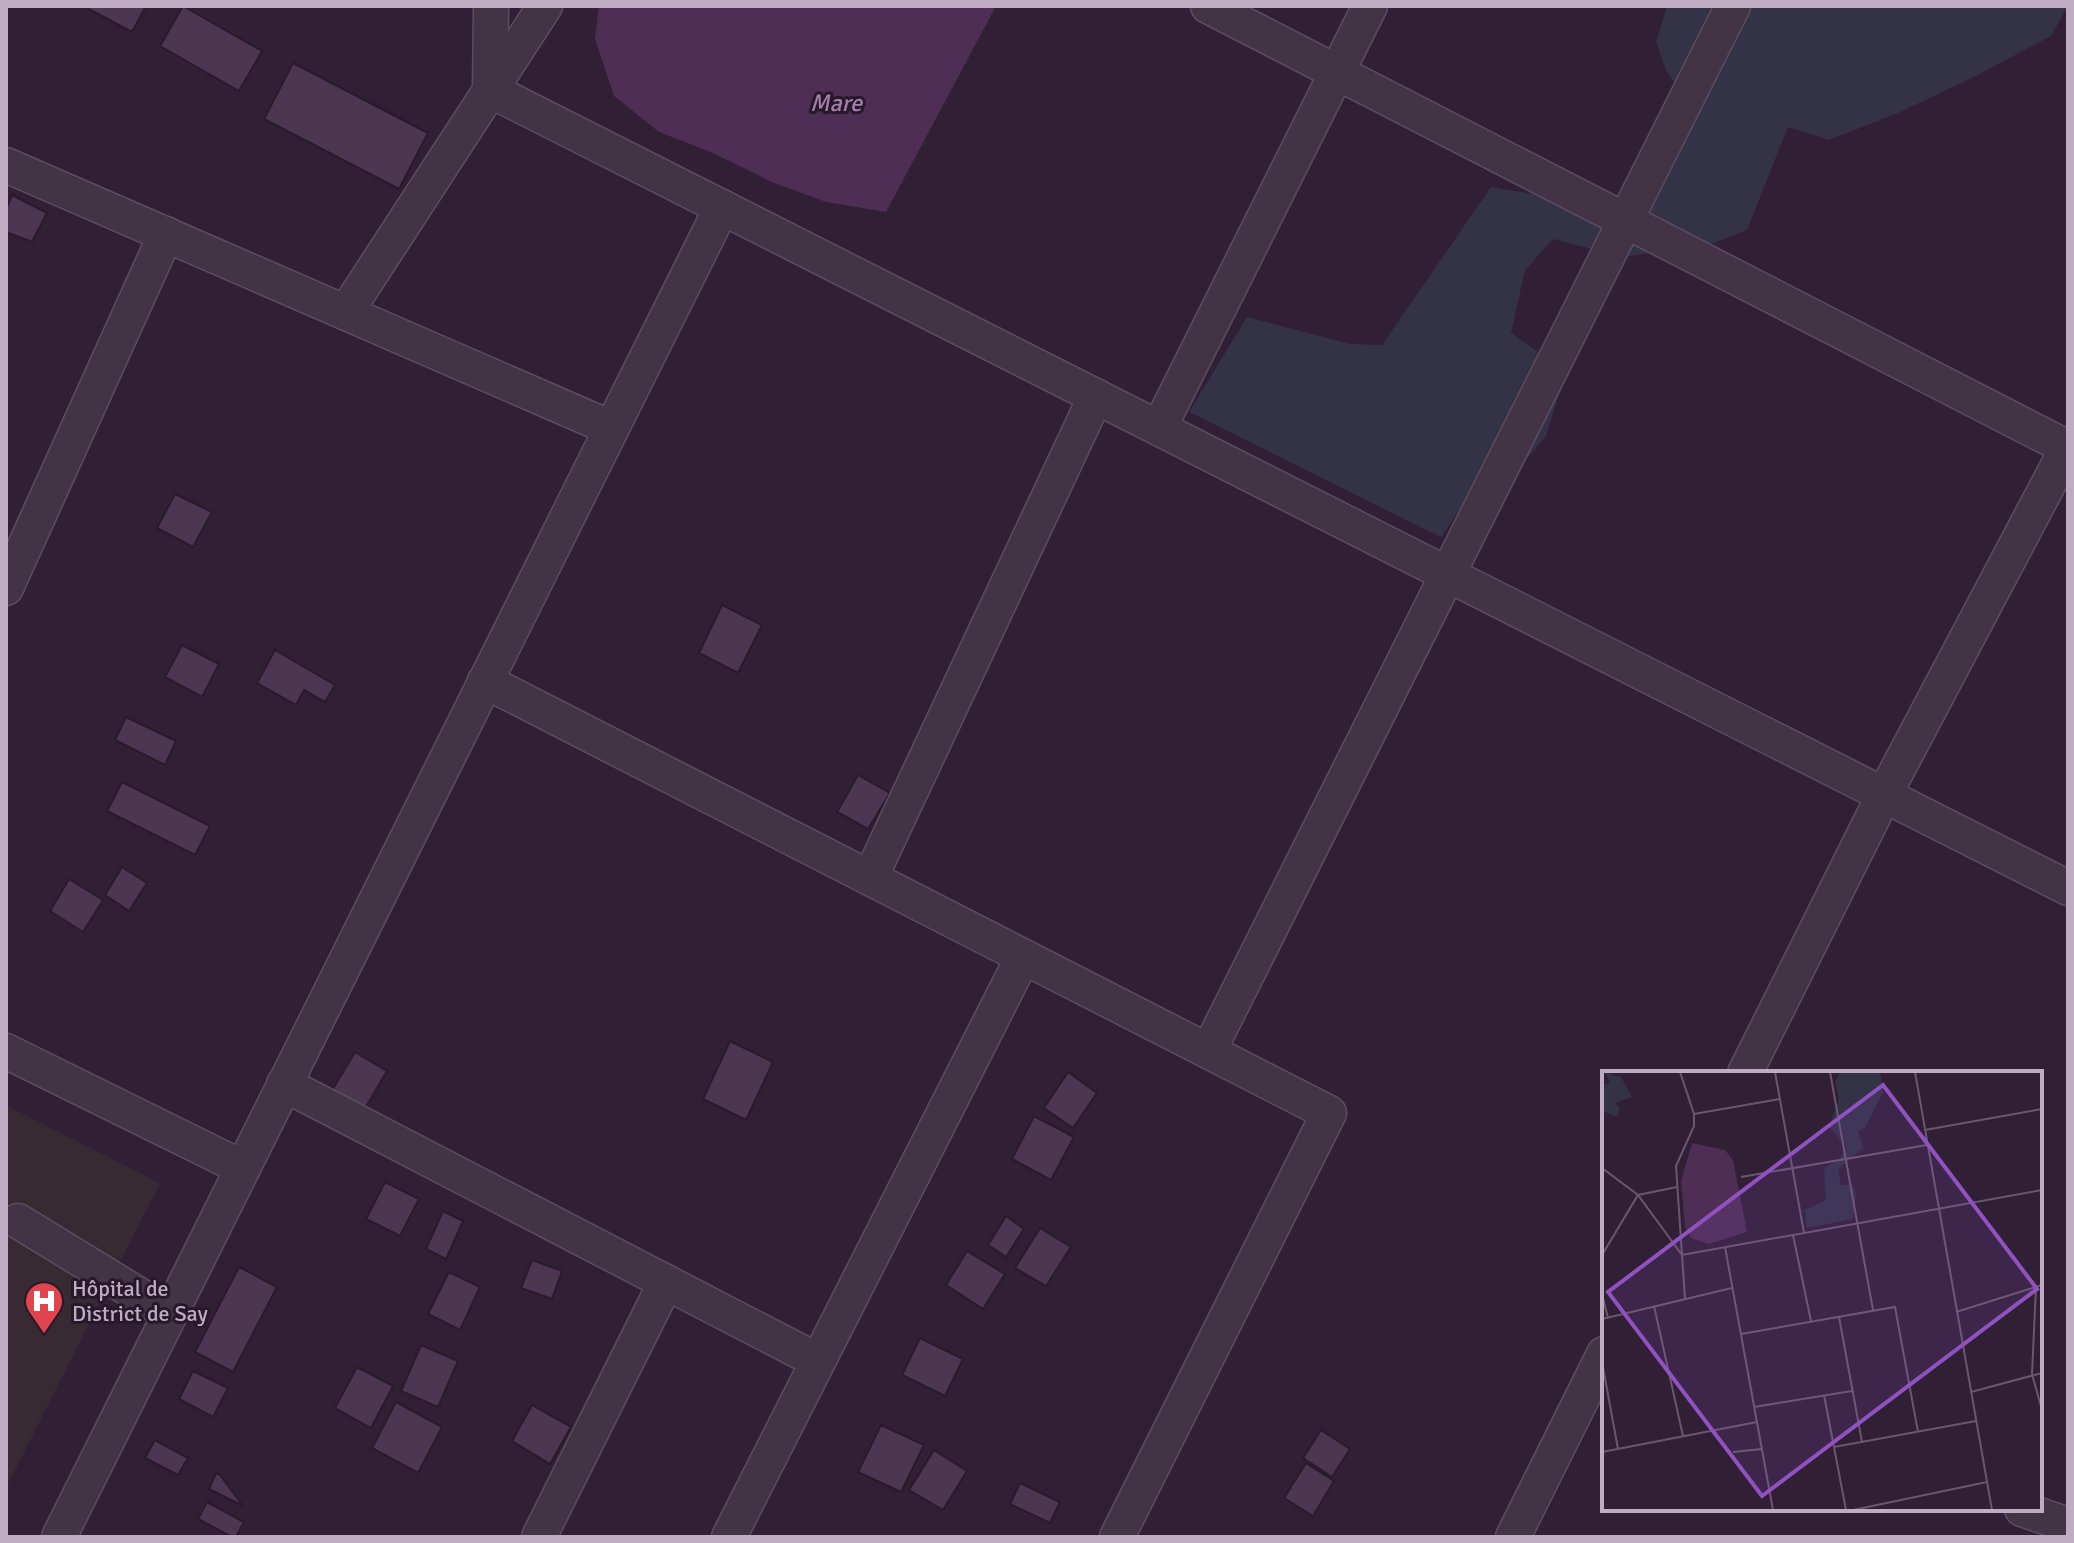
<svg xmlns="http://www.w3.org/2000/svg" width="2074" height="1543" font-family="Signika,sans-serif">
<rect width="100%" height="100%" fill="#311f35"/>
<path fill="#372a32" d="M6,1105L160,1183L6,1488Z"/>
<path fill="#333247" d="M1667,6H2068L2051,36L1974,77L1898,113L1829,140L1788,127L1747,230L1711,244L1622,257L1553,239L1525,270L1511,333L1566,371L1546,436L1516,472L1463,505L1441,537L1189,412L1247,317L1350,344L1382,345L1491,187L1589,203L1639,197L1673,167L1696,118L1666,70L1656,42Z"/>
<path fill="#4e2e55" d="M599,6H996L886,212L826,202L772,182L713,153L659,132L614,96L595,39Z"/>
<g fill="#4c3651" stroke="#291a2c" stroke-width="2">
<path d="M83,6H146L132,32Z"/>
<path d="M183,6L262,51L239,91L160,46Z"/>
<path d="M293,63L428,133L399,189L264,119Z"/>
<path d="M12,195L47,213L32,242L6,232V209Z"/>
<path d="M175,494L212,512L193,547L157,528Z"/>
<path d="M722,605L762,625L738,673L699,653Z"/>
<path d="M182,645L219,664L202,697L165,677Z"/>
<path d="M275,650L335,685L325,702L304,690L296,705L257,683Z"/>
<path d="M126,717L176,741L165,765L115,740Z"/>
<path d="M858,775L890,793L868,829L837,812Z"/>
<path d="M122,782L210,826L195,855L107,811Z"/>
<path d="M122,867L147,883L129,911L105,895Z"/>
<path d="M69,879L103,900L83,932L50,911Z"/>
<path d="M730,1041L773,1062L746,1120L703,1099Z"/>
<path d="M355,1052L387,1071L363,1112L331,1092Z"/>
<path d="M1068,1072L1097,1093L1073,1128L1044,1108Z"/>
<path d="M1034,1116L1074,1137L1051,1180L1012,1159Z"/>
<path d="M385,1182L419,1199L400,1236L366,1219Z"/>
<path d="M443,1211L463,1221L446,1259L426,1249Z"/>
<path d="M1006,1216L1024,1229L1006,1257L988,1245Z"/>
<path d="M1040,1228L1071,1247L1046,1286L1015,1268Z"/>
<path d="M967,1251L1005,1274L983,1309L946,1285Z"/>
<path d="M532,1260L562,1271L552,1299L521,1288Z"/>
<path d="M239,1267L277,1287L233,1372L195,1352Z"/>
<path d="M449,1272L480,1287L460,1330L428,1314Z"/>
<path d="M920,1338L963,1359L945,1396L902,1375Z"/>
<path d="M421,1345L458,1361L438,1407L401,1391Z"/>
<path d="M357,1367L393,1386L371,1428L335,1408Z"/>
<path d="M193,1371L228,1388L213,1417L179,1399Z"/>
<path d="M396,1402L442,1427L418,1473L372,1448Z"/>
<path d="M532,1405L571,1427L550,1464L512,1441Z"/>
<path d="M881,1425L924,1445L901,1492L858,1472Z"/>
<path d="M1321,1430L1350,1449L1332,1477L1303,1458Z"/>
<path d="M155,1440L188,1458L178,1475L145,1458Z"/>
<path d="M934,1450L967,1471L943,1510L909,1490Z"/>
<path d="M1306,1463L1334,1481L1313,1516L1284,1498Z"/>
<path d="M216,1473L220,1475L243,1506L209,1489Z"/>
<path d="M1020,1483L1060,1502L1050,1523L1010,1504Z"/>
<path d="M207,1502L244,1522L236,1537H232L198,1519Z"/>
</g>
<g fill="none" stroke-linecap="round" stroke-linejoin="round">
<g stroke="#5d4d61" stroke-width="37">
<g id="minor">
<path d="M491,6L490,90L2068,888"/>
<path d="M1208,6L2068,448"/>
<path d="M6,165L611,428"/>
<path d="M346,312L545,6"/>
<path d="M1159,428L1370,6"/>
<path d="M6,588L166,234"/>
<path d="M485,681L1329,1113L1117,1537"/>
<path d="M870,878L1096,396"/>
<path d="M1209,1050L1733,6"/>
<path d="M6,1051L243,1168"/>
<path d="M1745,1073L1884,795L2068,447"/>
<path d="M284,1084L818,1361"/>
<path d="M18,1221L170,1314"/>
<path d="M2022,1509L2068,1525"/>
<path d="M59,1537L722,207"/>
<path d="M539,1537L666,1282"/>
<path d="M729,1537L1023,957"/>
<path d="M1513,1537L1604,1354"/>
</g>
</g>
<use href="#minor" stroke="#423345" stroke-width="34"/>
</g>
<defs>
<g id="hospital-pin" transform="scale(2)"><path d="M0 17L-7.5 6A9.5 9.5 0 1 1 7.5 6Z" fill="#e0444e" stroke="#27182a"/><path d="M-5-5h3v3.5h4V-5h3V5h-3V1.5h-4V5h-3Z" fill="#fff"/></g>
</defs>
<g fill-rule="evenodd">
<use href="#hospital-pin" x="44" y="1301"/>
</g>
<g text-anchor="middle" stroke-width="6" stroke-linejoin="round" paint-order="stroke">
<g font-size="22" fill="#bfacc3" stroke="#27182a" text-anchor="start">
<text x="72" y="1296">Hôpital de<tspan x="72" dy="25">District de Say</tspan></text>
</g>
<g font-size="24" font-style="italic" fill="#a67daf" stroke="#27182a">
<text x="836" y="111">Mare</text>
</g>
</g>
<g transform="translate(1602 1071)">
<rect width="440" height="440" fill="#311f35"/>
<path d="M3,1L19,6L30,26L13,32L18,37L15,46L0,40L2,14L8,11ZM238,1H278L281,21L263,57L256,60L261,77L236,98L239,114H251L254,124L251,148L205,157L203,139L224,129L222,97L237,89L245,76L227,55L237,28L233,11Z" fill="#333247"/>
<path d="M90,72L123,79L131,89L145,161L107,173L89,167L83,156L79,110Z" fill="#4e2e55"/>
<path fill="none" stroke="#6a576e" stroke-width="2" d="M78,1L92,43V55L74,95L83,228M173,1L202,162M228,1L271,239M313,1L390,439M92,43L178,28M323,59L440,38M0,97L36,124L80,184L440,119M139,106L325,74M191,164L209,250M123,176L171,439M0,184L36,124L75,116M434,216L430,303L440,339M0,223L6,247M52,235L81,365M354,241L440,214M237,246L260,371M0,248L130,217M139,263L293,236L316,361M0,291L16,378M369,321L440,302M222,324L244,439M152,336L250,320M232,376L374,350M0,381L155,351M131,381L160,378M251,439L385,411"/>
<path fill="#8f52c0" fill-opacity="0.15" stroke="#8f52c0" stroke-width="4" d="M281,14L435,218L160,425L6,221Z"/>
<rect width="440" height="440" fill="none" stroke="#bfacc3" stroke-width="4"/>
</g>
<rect width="2074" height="1543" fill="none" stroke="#bfacc3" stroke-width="16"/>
</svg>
